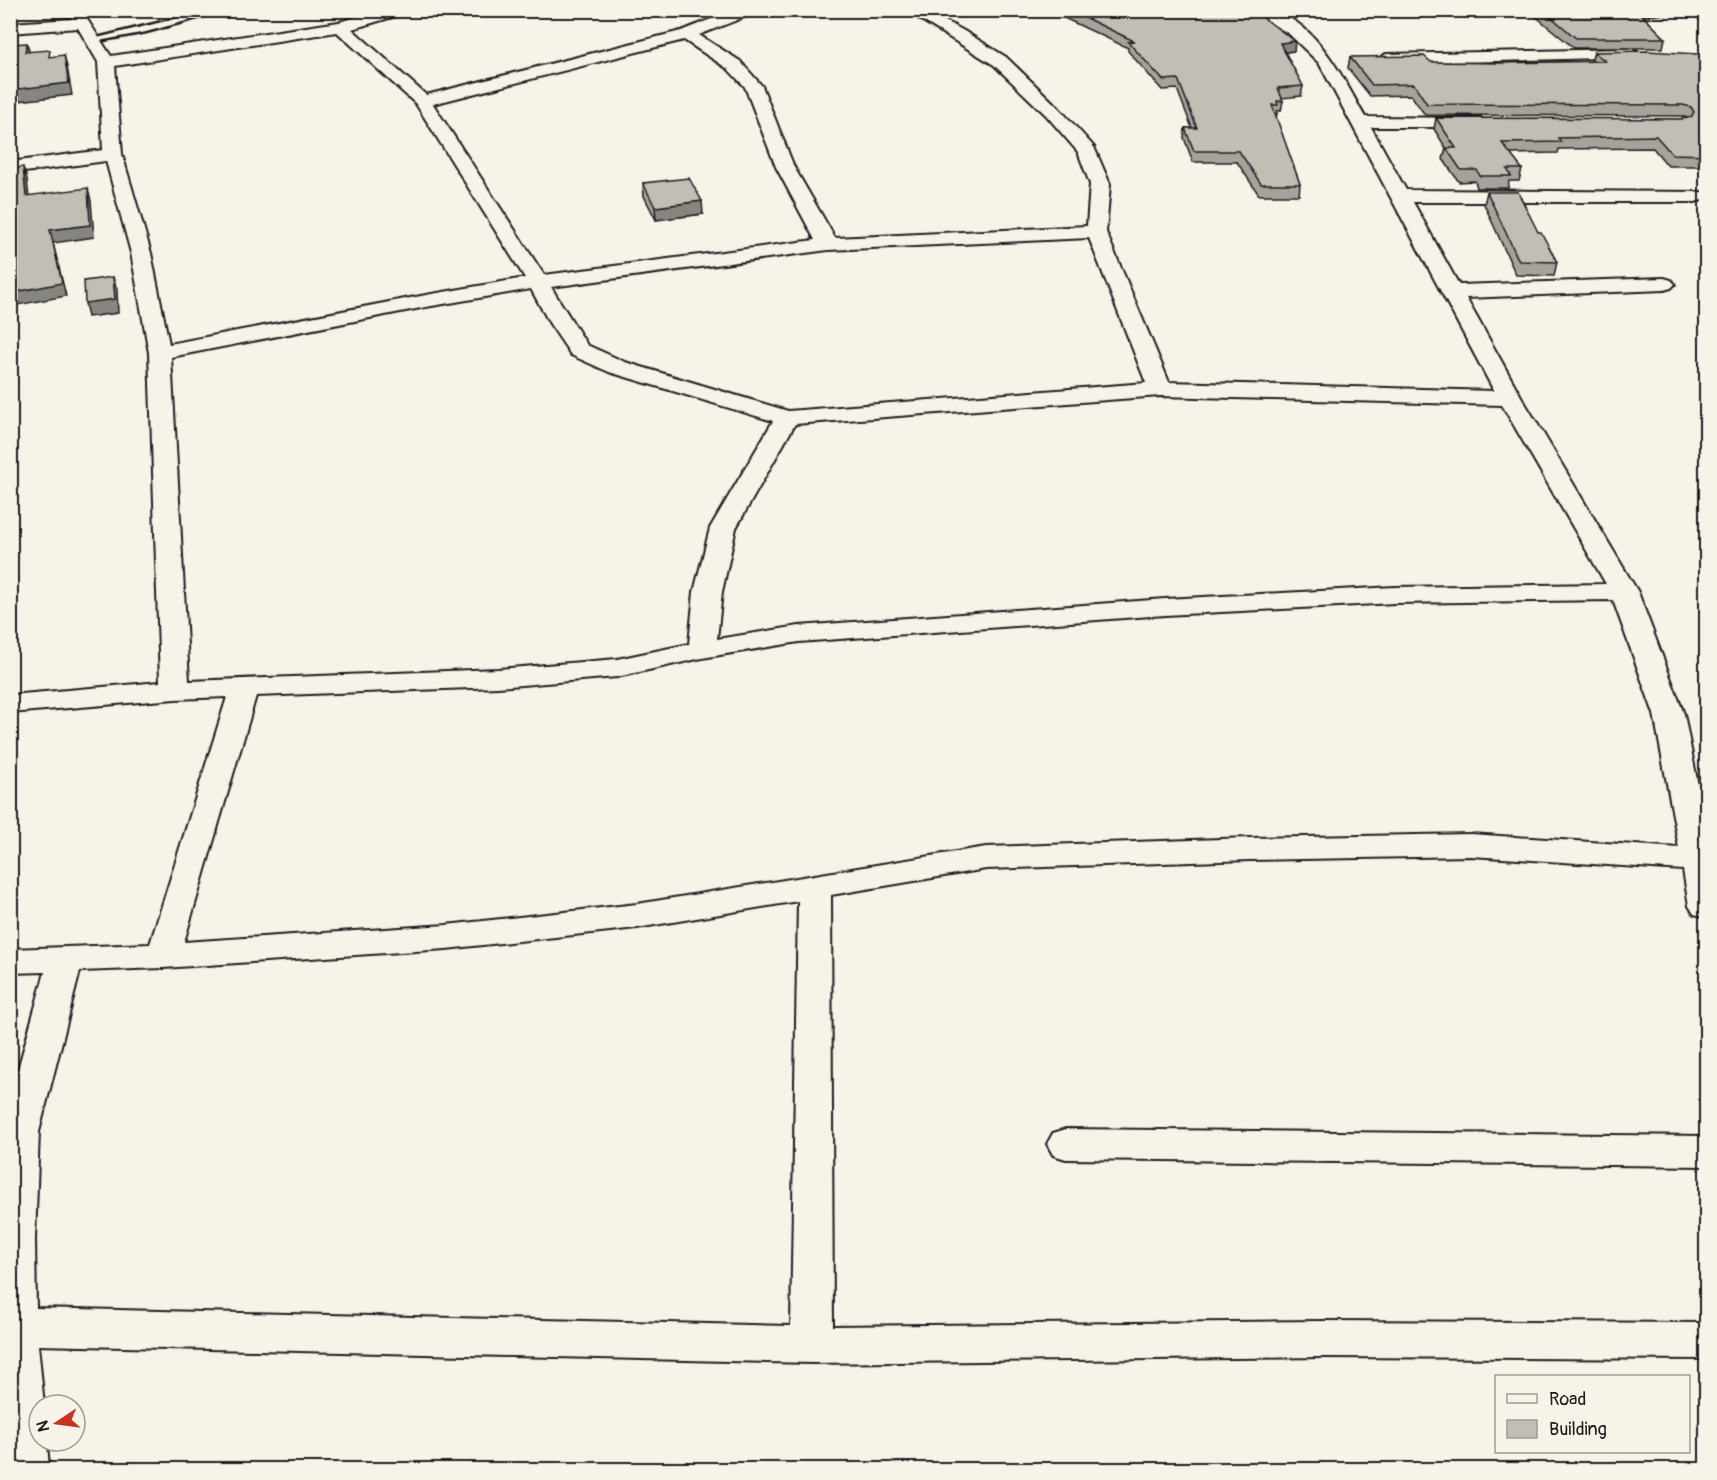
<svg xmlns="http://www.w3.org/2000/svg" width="1717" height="1480" font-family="Pangolin,sans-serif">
<rect width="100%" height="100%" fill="#f7f3e8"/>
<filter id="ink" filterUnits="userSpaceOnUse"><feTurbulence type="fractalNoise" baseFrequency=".0167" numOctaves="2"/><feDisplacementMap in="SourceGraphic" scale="12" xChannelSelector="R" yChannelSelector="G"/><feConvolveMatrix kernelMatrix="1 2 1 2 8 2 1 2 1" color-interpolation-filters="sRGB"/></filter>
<g filter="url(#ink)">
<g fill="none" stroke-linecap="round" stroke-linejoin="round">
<g stroke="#1c1c1c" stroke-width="5">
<path id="lane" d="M211,10H226L146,32L93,42L89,40Z"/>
</g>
<g stroke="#1c1c1c" stroke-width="4">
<g id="street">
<path d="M66,10H81L111,56L339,22L381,10H407L406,13L352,29L426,95L681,31L734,10H756L755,13L699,35L740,61L762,86L794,167L835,238L1087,226L1090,184L1078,152L1046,115L994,65L905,10H925L964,31L1006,57L1058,107L1094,147L1110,184L1106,232L1169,382L1494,391L1319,63L1288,33L1246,10C1253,10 1262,9 1269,10C1315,19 1345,81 1365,117L1481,118L1484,122L1481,126L1475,127H1371L1406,190L1702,192L1705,196L1702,200L1695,202H1413L1459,285L1664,278L1671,280L1675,284L1671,288L1664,290L1466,298L1522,398L1638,592L1684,714L1706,826V917L1694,914L1689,906L1683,870L1471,856L1250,860L986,869L831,895L833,1326L1323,1321L1706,1323V1359L1323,1357L812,1363L38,1345L44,1405H39V1441H47L49,1470H10V1098L45,972L10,973V949L150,944L227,697L175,699L10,713V695L160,682L149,353L131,253L106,161L10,174V162L103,150L98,62L78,28L10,33V23L72,19ZM337,32L416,104L525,278L426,295L169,344L151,253L122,154L115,66ZM684,40L728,69L745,87L776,167L815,240L544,275L433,104ZM1089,238L1146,383L788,411L625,362L587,345L551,287L828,250ZM531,289L550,324L571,355L609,372L773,421L710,528L694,592L689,644L617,659L498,669L189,681L171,357L426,307ZM1160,396L1502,405L1606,584L1395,587L1165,599L799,626L717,639L722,592L736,528L795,424ZM1613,600L1654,714L1679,848L1471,834L1250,838L986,847L637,904L446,925L184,942L256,696L498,687L617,677L702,658L799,642L1165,615L1395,603ZM798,901L791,1326L36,1308L35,1239L39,1132L80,971L163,968L446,949L637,928Z"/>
<path d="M1632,49L1640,54L1638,57L1386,64L1378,59L1386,54Z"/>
<path d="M1066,1129L1706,1136V1166L1066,1159L1053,1155L1047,1144L1053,1133Z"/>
</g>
</g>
<use href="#lane" fill="#f7f3e8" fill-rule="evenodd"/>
<use href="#street" fill="#f7f3e8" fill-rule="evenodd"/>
</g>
<g fill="#a5a39c" stroke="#1c1c1c" stroke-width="1.5">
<path d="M1063,10H1249L1294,51L1285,52L1303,86L1301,96L1281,98L1283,101L1281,111H1277V115H1275L1300,184L1299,195H1259L1237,162H1193L1184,138L1185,128H1192L1177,89L1162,90L1128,51V48L1062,17Z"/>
<path d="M1390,10H1450L1398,16Z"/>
<path d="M1528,10H1707V25L1689,12L1643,16L1665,38L1663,48H1574Z"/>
<path d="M1707,50V166H1668L1653,148L1559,149L1558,153L1510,154L1522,169L1519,181H1509L1508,188H1477L1475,181L1459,182L1443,159L1446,148L1434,129L1436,118L1683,119L1688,118L1680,116L1425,115L1411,95L1370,96L1348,68L1350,57L1431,62L1499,63L1591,62L1594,52L1697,54Z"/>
<path d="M643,183L703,214L656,220L644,196Z"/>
<path d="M1487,192L1538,232L1557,262L1554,276L1516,275L1484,204Z"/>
</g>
<g fill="#86857f" stroke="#1c1c1c" stroke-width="1.5">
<path d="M1399,10H1450L1398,16Z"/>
<path d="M1632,10H1689V12L1631,17Z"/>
<path d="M1295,41L1294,51L1279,53L1280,43Z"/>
<path d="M27,43L30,54L25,52Z"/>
<path d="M64,55L67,67L72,95L10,102V90Z"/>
<path d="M23,167L27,179L30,208L26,196Z"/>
<path d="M88,188L91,201L94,237L53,243L66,296L12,306L10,300V293L50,230Z"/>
<path d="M702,201L703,214L656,220L655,207Z"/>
<path d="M113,277L117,290L118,313L88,317L85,303Z"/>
</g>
<g fill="#c0beb5" stroke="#1c1c1c" stroke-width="1.5">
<path d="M1069,10H1249L1258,14L1295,41L1280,43L1303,86L1278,88L1283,101H1277L1278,105H1272L1300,184H1261L1239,151H1194L1185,128H1197L1178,79L1163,80L1128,42L1134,41Z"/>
<path d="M1543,10H1637L1665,38H1576Z"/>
<path d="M27,43L25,52L50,50L49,57L64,55L69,83L10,90V44Z"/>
<path d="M1703,50H1707V155L1672,154L1656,136L1558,138L1561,142L1502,143L1522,169H1507L1511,176H1480L1477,170H1461L1446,148H1456L1436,118L1683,119L1691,117L1694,112L1691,107L1683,105L1427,104L1414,84L1372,85L1350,57L1424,56L1431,62L1499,63L1605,61L1594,52L1647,51L1697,54Z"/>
<path d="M23,167L26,196L88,188L90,225L50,230L62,283L10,293V169Z"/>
<path d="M689,178L702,201L655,207L643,183Z"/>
<path d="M1487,192H1518L1538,232H1541L1557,262L1519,261Z"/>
<path d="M113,277L115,299L85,303L84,281Z"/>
</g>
</g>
<rect width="1717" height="1480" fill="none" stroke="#f7f3e8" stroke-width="36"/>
<rect x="18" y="18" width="1681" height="1444" fill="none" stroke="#1c1c1c" stroke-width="2" filter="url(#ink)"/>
<rect x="1495" y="1375" width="195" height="78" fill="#f7f3e8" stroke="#9f9d96" stroke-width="1.5"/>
<rect x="1507" y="1394" width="30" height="9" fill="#f7f3e8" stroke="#9f9d96" stroke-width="1.5"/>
<text x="1549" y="1405" font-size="18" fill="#1c1c1c">Road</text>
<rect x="1507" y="1420" width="30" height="18" fill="#c0beb5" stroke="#9f9d96" stroke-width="1.5"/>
<text x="1549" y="1435" font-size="18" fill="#1c1c1c">Building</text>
<g transform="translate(57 1423) rotate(257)"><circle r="28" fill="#f7f3e8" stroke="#9f9d96" stroke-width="1.5"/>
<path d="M0-4.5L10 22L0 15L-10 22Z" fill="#c8321e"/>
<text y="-9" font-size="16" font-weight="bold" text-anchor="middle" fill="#1c1c1c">N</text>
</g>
</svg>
